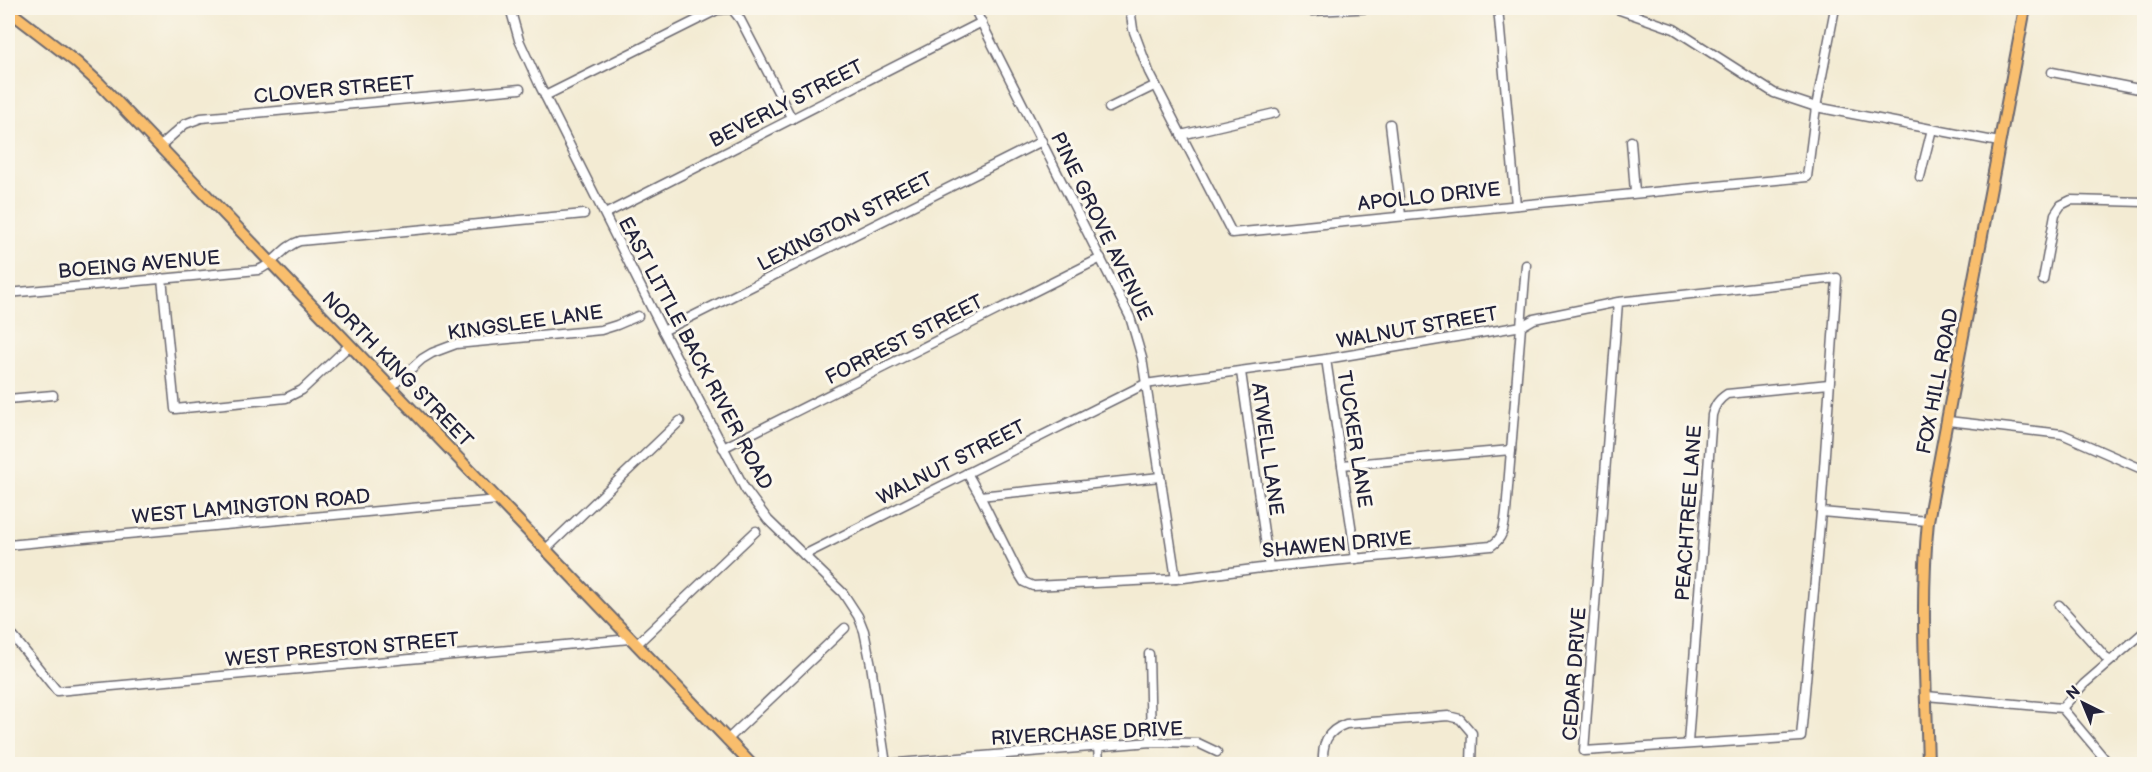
<svg xmlns="http://www.w3.org/2000/svg" width="2152" height="772" font-family="'Balsamiq Sans',sans-serif">
<rect width="100%" height="100%" fill="#fbf7ec"/>
<filter id="ink" filterUnits="userSpaceOnUse"><feTurbulence type="fractalNoise" baseFrequency=".0167" numOctaves="2"/><feDisplacementMap in="SourceGraphic" scale="12" xChannelSelector="R" yChannelSelector="G"/><feConvolveMatrix kernelMatrix="1 2 1 2 8 2 1 2 1" color-interpolation-filters="sRGB"/></filter>
<filter id="wash" filterUnits="userSpaceOnUse"><feTurbulence type="fractalNoise" baseFrequency=".008" numOctaves="4" result="noise"/><feDisplacementMap in="SourceGraphic" scale="24" xChannelSelector="R" yChannelSelector="G"/><feGaussianBlur stdDeviation="1.35" result="paint"/><feColorMatrix in="noise" values="0 0 0 0 0 0 0 0 0 0 0 0 0 0 0 0 0 1.4 0 .05"/><feComposite in="paint" operator="in"/></filter>
<g filter="url(#wash)">
<rect width="100%" height="100%" fill="#f3ebd3"/>
</g>
<g filter="url(#ink)">
<g fill="none" stroke-linecap="round" stroke-linejoin="round">
<g stroke="#6b6870" stroke-width="11">
<g id="minor">
<path d="M510,8L519,40L540,86L663,331L745,489L768,520L843,593L858,616L864,631L871,665L886,764"/>
<path d="M974,8L1130,317L1142,358L1176,579"/>
<path d="M1130,8L1133,29L1149,72L1232,233L1807,177L1816,107L1835,8"/>
<path d="M1285,8L1312,11L1377,8"/>
<path d="M1498,8L1516,205"/>
<path d="M1614,8L1674,29L1774,93L1816,107L1999,142"/>
<path d="M2052,72L2144,90"/>
<path d="M545,96L717,10L732,9L740,19L792,119"/>
<path d="M1109,108L1156,85"/>
<path d="M1390,124L1401,215"/>
<path d="M1181,135L1275,113"/>
<path d="M1631,141L1635,192"/>
<path d="M160,146L185,124L201,118L520,89"/>
<path d="M1920,177L1932,129"/>
<path d="M605,214L982,22"/>
<path d="M162,278L175,409L286,398L302,390L350,345"/>
<path d="M2043,280L2055,214L2061,205L2071,200L2144,202"/>
<path d="M8,293L258,270C275,264 283,246 300,241L584,214"/>
<path d="M663,331L1042,141"/>
<path d="M1326,359L1356,559"/>
<path d="M1241,372L1269,567"/>
<path d="M391,387L422,359L432,353L456,344L601,330L617,325L638,316"/>
<path d="M8,399L53,395"/>
<path d="M1948,421L2062,434L2144,470"/>
<path d="M723,448L1101,258"/>
<path d="M1342,465L1511,450"/>
<path d="M967,473L980,496L1019,574L1024,582L1033,586L1176,579L1269,567L1491,546C1504,538 1504,527 1506,512L1526,265"/>
<path d="M980,496L1160,477"/>
<path d="M1821,512L1928,521"/>
<path d="M8,545L498,500"/>
<path d="M545,550L680,421"/>
<path d="M804,555L1145,384L1326,359L1522,326L1534,319L1618,302L1837,278L1821,512L1801,737L1584,751L1618,302"/>
<path d="M2059,605L2109,661"/>
<path d="M8,630L57,691L630,639"/>
<path d="M636,645L756,531"/>
<path d="M1149,654L1151,742"/>
<path d="M1926,696L2062,708"/>
<path d="M2062,708L2084,684L2144,632"/>
<path d="M2062,708L2109,764"/>
<path d="M727,740L845,628"/>
<path d="M1688,743L1712,415C1715,405 1718,400 1727,394L1829,384"/>
<path d="M1098,745L1099,764"/>
<path d="M886,764L1151,742L1198,743L1217,752"/>
<path d="M1323,764C1322,744 1326,731 1346,724L1448,716L1460,719L1472,733L1471,764"/>
</g>
</g>
<g stroke="#6b6870" stroke-width="14">
<g id="major">
<path d="M8,10L76,62L100,84L751,764"/>
<path d="M1928,764C1926,684 1920,602 1928,521L2025,8"/>
</g>
</g>
<use href="#minor" stroke="#fff" stroke-width="8"/>
<use href="#major" stroke="#f9be6d" stroke-width="10"/>
</g>
</g>
<g text-anchor="middle" stroke-width="6" stroke-linejoin="round" paint-order="stroke">
<g font-size="20" fill="#22223b" stroke="#fbf7ec">
<text transform="translate(334 89) rotate(-5)" y="7">CLOVER STREET</text>
<text transform="translate(786 103) rotate(-27)" y="7">BEVERLY STREET</text>
<text transform="translate(1429 196) rotate(-6)" y="7">APOLLO DRIVE</text>
<text transform="translate(845 221) rotate(-27)" y="7">LEXINGTON STREET</text>
<text transform="translate(1102 226) rotate(64)" y="7">PINE GROVE AVENUE</text>
<text transform="translate(139 264) rotate(-5)" y="7">BOEING AVENUE</text>
<text transform="translate(525 322) rotate(-8)" y="7">KINGSLEE LANE</text>
<text transform="translate(1417 327) rotate(-10)" y="7">WALNUT STREET</text>
<text transform="translate(904 339) rotate(-27)" y="7">FORREST STREET</text>
<text transform="translate(696 353) rotate(62)" y="7">EAST LITTLE BACK RIVER ROAD</text>
<text transform="translate(398 369) rotate(46)" y="7">NORTH KING STREET</text>
<text transform="translate(1937 381) rotate(-79)" y="7">FOX HILL ROAD</text>
<text transform="translate(1355 439) rotate(81)" y="7">TUCKER LANE</text>
<text transform="translate(1268 449) rotate(82)" y="7">ATWELL LANE</text>
<text transform="translate(951 462) rotate(-27)" y="7">WALNUT STREET</text>
<text transform="translate(251 506) rotate(-5)" y="7">WEST LAMINGTON ROAD</text>
<text transform="translate(1688 513) rotate(-86)" y="7">PEACHTREE LANE</text>
<text transform="translate(1337 544) rotate(-5)" y="7">SHAWEN DRIVE</text>
<text transform="translate(342 649) rotate(-5)" y="7">WEST PRESTON STREET</text>
<text transform="translate(1574 674) rotate(-86)" y="7">CEDAR DRIVE</text>
<text transform="translate(1087 733) rotate(-3)" y="7">RIVERCHASE DRIVE</text>
</g>
</g>
<rect width="2152" height="772" fill="none" stroke="#fbf7ec" stroke-width="30"/>
<g transform="translate(2083 703) rotate(317)" stroke="#fbf7ec" stroke-width="4.5" paint-order="stroke">
<path d="M0-4.5L10 22L0 15L-10 22Z" fill="#22223b"/>
<text y="-9" font-size="16" font-weight="bold" text-anchor="middle" fill="#22223b">N</text>
</g>
</svg>
